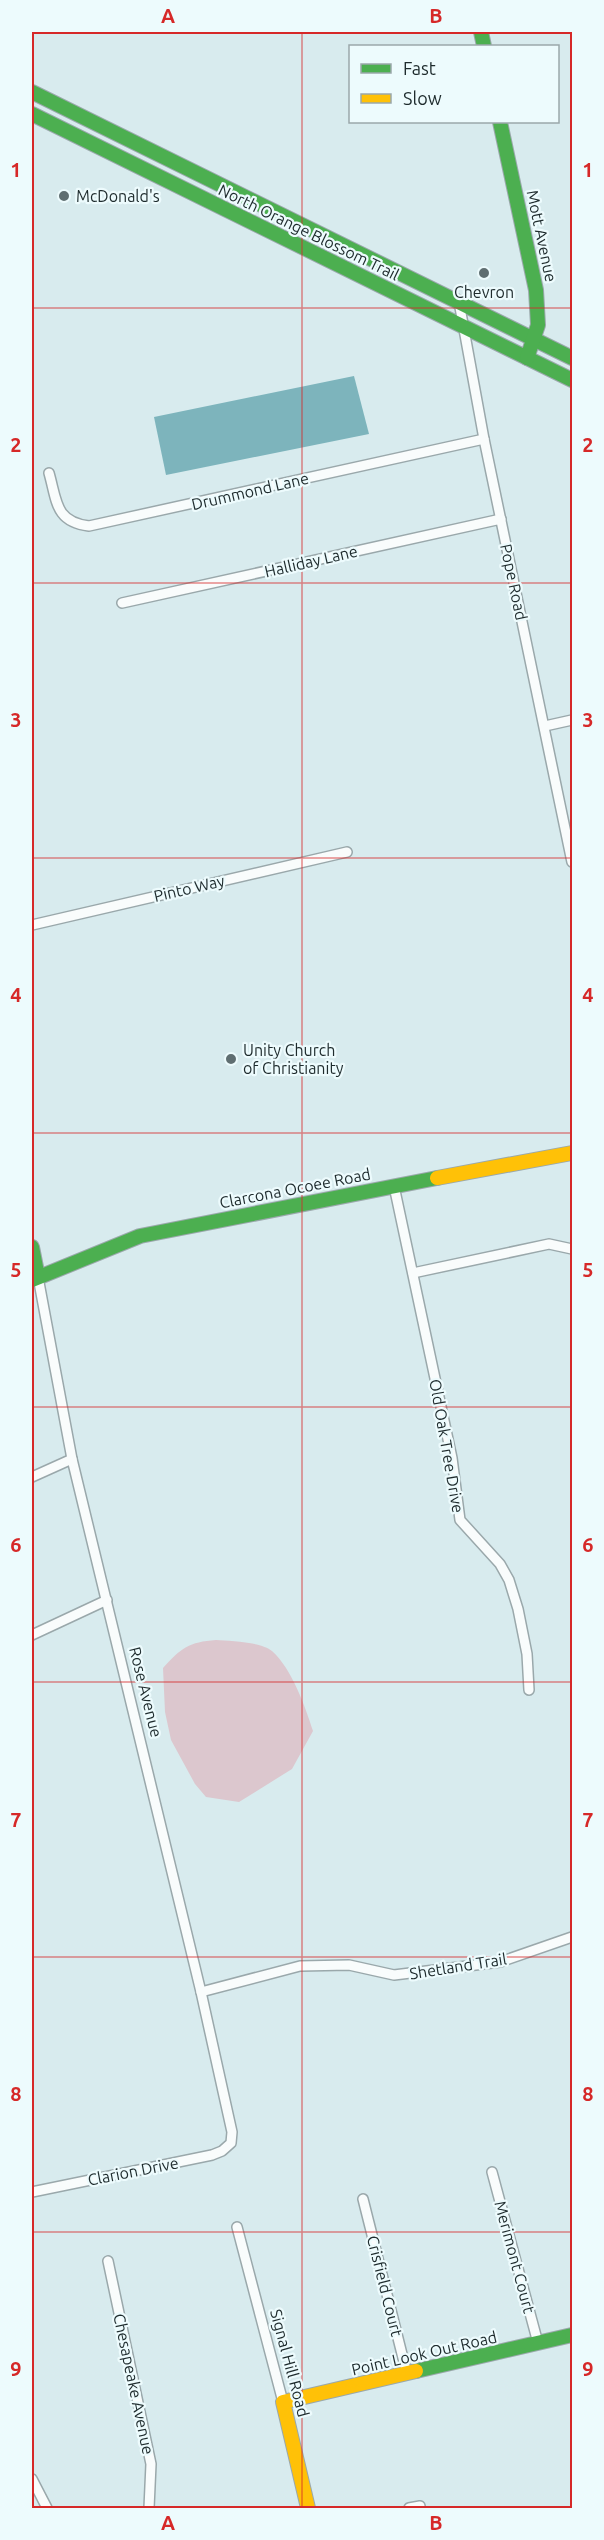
<svg xmlns="http://www.w3.org/2000/svg" width="604" height="2540" font-family="Ubuntu,sans-serif">
<rect width="100%" height="100%" fill="#d8ebee"/>
<path fill="#dcc7ce" d="M216,1640C230,1641 262,1642 272,1651C292,1669 305,1706 313,1731L292,1769L239,1802L206,1797L195,1784L171,1740L165,1712L163,1668C181,1648 189,1642 216,1640Z"/>
<path fill="#7db4bc" d="M354,376L369,434L166,475L154,417Z"/>
<g fill="none" stroke-linecap="round" stroke-linejoin="round">
<g stroke="#9aa8ab" stroke-width="12">
<g id="street">
<path d="M459,302L484,439L572,862"/>
<path d="M49,473C57,501 55,522 89,526L484,439"/>
<path d="M122,603L501,519"/>
<path d="M545,726L572,720"/>
<path d="M32,925L347,852"/>
<path d="M394,1186L452,1458L460,1520L500,1564L509,1580L518,1609L527,1654L529,1690"/>
<path d="M413,1273L549,1244L572,1249"/>
<path d="M32,1477L72,1459"/>
<path d="M32,1635L107,1600"/>
<path d="M201,1992L300,1966L349,1965L394,1975L500,1962L572,1937"/>
<path d="M492,2172L538,2343"/>
<path d="M32,2192L212,2155L222,2151L231,2143L232,2132L201,1992L72,1459L38,1277"/>
<path d="M363,2199L407,2374"/>
<path d="M237,2227L283,2402"/>
<path d="M108,2261L151,2464L149,2508"/>
<path d="M32,2479L47,2508"/>
<path d="M409,2508L420,2506"/>
</g>
</g>
<g stroke="#9aa8ab" stroke-width="16">
<g id="fast">
<path d="M481,32L484,46"/>
<path d="M32,92L572,358"/>
<path d="M32,114L572,380"/>
<path d="M500,122L536,290L538,325L527,358"/>
<path d="M32,1247L38,1277"/>
<path d="M32,1280L140,1236L437,1178"/>
<path d="M416,2371L572,2335"/>
</g>
</g>
<g stroke="#9aa8ab" stroke-width="16">
<g id="slow">
<path d="M437,1178L572,1153"/>
<path d="M308,2508L283,2402L416,2371"/>
</g>
</g>
<use href="#street" stroke="#f9fcfc" stroke-width="9"/>
<use href="#fast" stroke="#4caf50" stroke-width="14"/>
<use href="#slow" stroke="#ffc107" stroke-width="14"/>
</g>
<path fill="none" stroke="#d62828" stroke-width="1.5" stroke-opacity="0.55" d="M302,32V2508M32,308H572M32,583H572M32,858H572M32,1133H572M32,1407H572M32,1682H572M32,1957H572M32,2232H572"/>
<g fill="#5f6e71" stroke="#edfbfd" stroke-width="2">
<circle cx="64" cy="196" r="6"/>
<circle cx="484" cy="273" r="6"/>
<circle cx="231" cy="1059" r="6"/>
</g>
<g text-anchor="middle" stroke-width="4.5" stroke-linejoin="round" paint-order="stroke">
<g font-size="16" fill="#1e2b2d" stroke="#edfbfd" text-anchor="start">
<text x="76" y="202">McDonald's</text>
<text x="484" y="298" text-anchor="middle">Chevron</text>
<text x="243" y="1056">Unity Church<tspan x="243" dy="18">of Christianity</tspan></text>
</g>
<g font-size="16" fill="#1e2b2d" stroke="#edfbfd">
<text transform="translate(309 232) rotate(26)" y="6">North Orange Blossom Trail</text>
<text transform="translate(542 236) rotate(78)" y="6">Mott Avenue</text>
<text transform="translate(250 491) rotate(-13)" y="6">Drummond Lane</text>
<text transform="translate(311 561) rotate(-13)" y="6">Halliday Lane</text>
<text transform="translate(514 582) rotate(78)" y="6">Pope Road</text>
<text transform="translate(189 888) rotate(-13)" y="6">Pinto Way</text>
<text transform="translate(295 1188) rotate(-11)" y="6">Clarcona Ocoee Road</text>
<text transform="translate(447 1446) rotate(80)" y="6">Old Oak Tree Drive</text>
<text transform="translate(146 1692) rotate(76)" y="6">Rose Avenue</text>
<text transform="translate(458 1966) rotate(-9)" y="6">Shetland Trail</text>
<text transform="translate(133 2171) rotate(-11)" y="6">Clarion Drive</text>
<text transform="translate(515 2257) rotate(75)" y="6">Merimont Court</text>
<text transform="translate(385 2286) rotate(76)" y="6">Crisfield Court</text>
<text transform="translate(424 2353) rotate(-13)" y="6">Point Look Out Road</text>
<text transform="translate(290 2363) rotate(75)" y="6">Signal Hill Road</text>
<text transform="translate(134 2384) rotate(78)" y="6">Chesapeake Avenue</text>
</g>
</g>
<rect width="604" height="2540" fill="none" stroke="#edfbfd" stroke-width="66"/>
<rect x="349" y="45" width="210" height="78" fill="#edfbfd" stroke="#9aa8aa" stroke-width="1.5"/>
<rect x="361" y="64" width="30" height="9" fill="#4caf50" stroke="#9aa8aa" stroke-width="1.5"/>
<text x="403" y="75" font-size="18" fill="#1e2b2d">Fast</text>
<rect x="361" y="94" width="30" height="9" fill="#ffc107" stroke="#9aa8aa" stroke-width="1.5"/>
<text x="403" y="105" font-size="18" fill="#1e2b2d">Slow</text>
<rect x="33" y="33" width="538" height="2474" fill="none" stroke="#d62828" stroke-width="2"/>
<g font-size="20" text-anchor="middle" font-weight="bold" fill="#d62828">
<text x="168" y="23">A</text>
<text x="436" y="23">B</text>
<text x="16" y="177">1</text>
<text x="588" y="177">1</text>
<text x="16" y="452">2</text>
<text x="588" y="452">2</text>
<text x="16" y="727">3</text>
<text x="588" y="727">3</text>
<text x="16" y="1002">4</text>
<text x="588" y="1002">4</text>
<text x="16" y="1277">5</text>
<text x="588" y="1277">5</text>
<text x="16" y="1552">6</text>
<text x="588" y="1552">6</text>
<text x="16" y="1827">7</text>
<text x="588" y="1827">7</text>
<text x="16" y="2101">8</text>
<text x="588" y="2101">8</text>
<text x="16" y="2376">9</text>
<text x="588" y="2376">9</text>
<text x="168" y="2530">A</text>
<text x="436" y="2530">B</text>
</g>
</svg>
